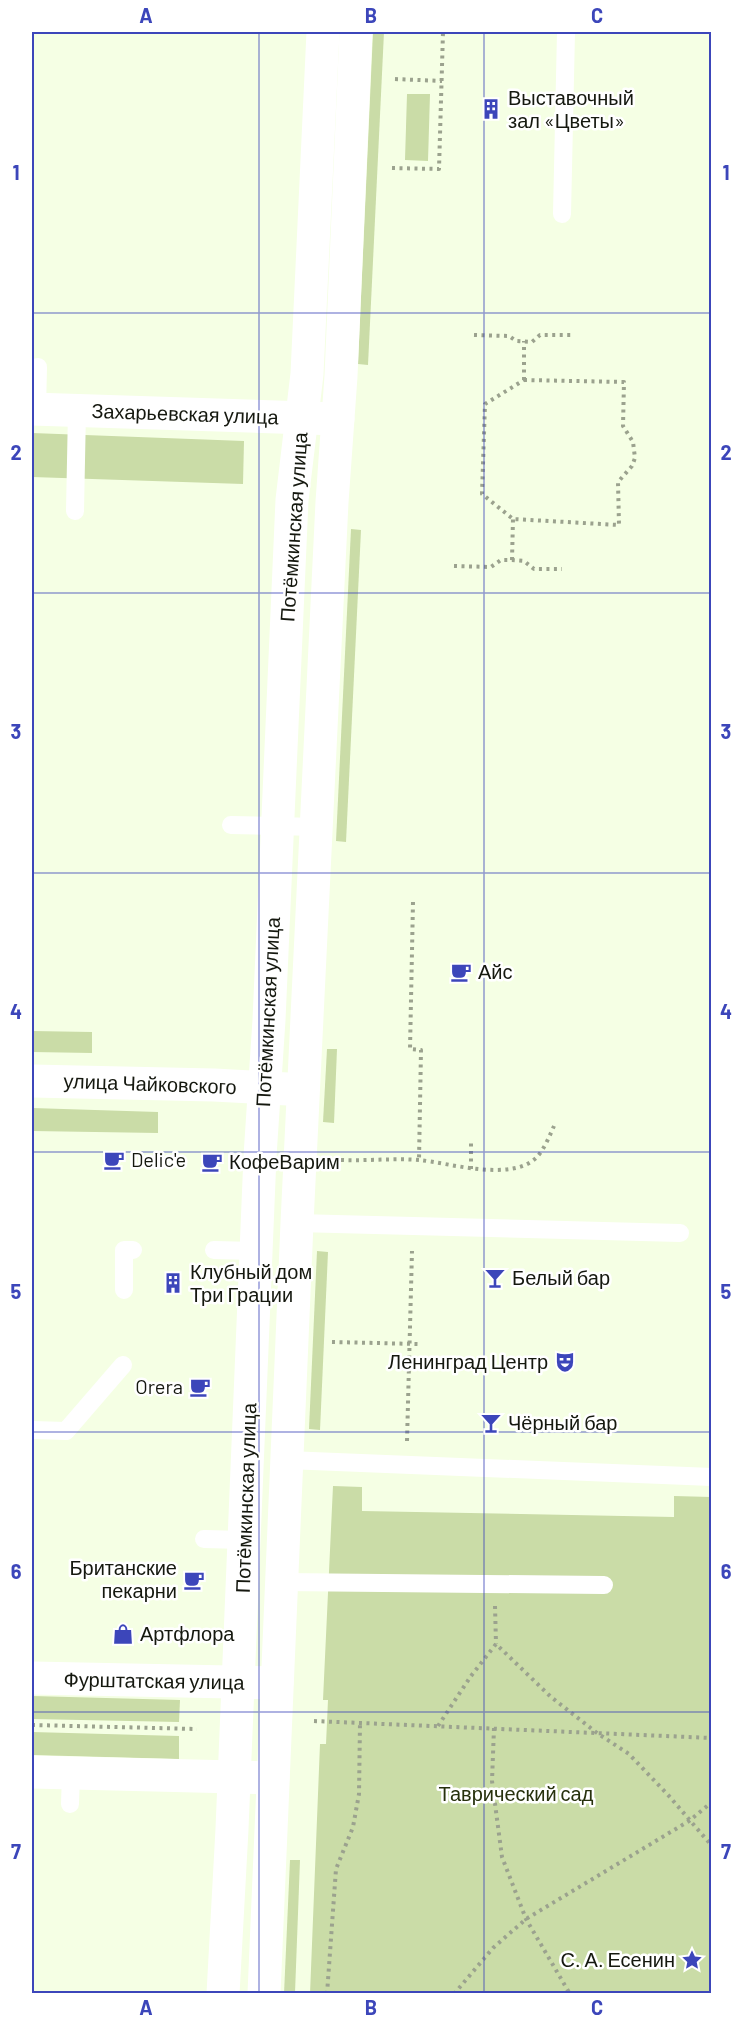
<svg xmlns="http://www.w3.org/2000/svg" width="743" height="2025" font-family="Barlow,sans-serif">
<rect width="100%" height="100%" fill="#f5ffe4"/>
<g fill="#cadca7">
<path d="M373,32H384L368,365L358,364Z"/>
<path d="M407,94H430L428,161L405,160Z"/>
<path d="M32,433L244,441L243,484L32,477Z"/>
<path d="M351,529L361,530L346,842L336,841Z"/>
<path d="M32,1031L92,1032V1053L32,1052Z"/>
<path d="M327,1049H337L334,1123L323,1122Z"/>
<path d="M32,1108L158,1112V1133L32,1131Z"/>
<path d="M317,1251L328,1252L320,1430L309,1429Z"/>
<path d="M333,1486L362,1487V1511L674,1517V1496L711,1497V1993L310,1994L320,1744H326L328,1700H323Z"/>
<path d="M32,1696L180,1700L179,1722L32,1719Z"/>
<path d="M32,1732L179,1736V1759L32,1755Z"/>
<path d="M290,1860H300L295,1993L284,1994Z"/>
</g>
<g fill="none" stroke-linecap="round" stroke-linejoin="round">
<g stroke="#9ba28e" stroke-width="4" stroke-dasharray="3 4.5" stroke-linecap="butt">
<path d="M395,79L442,81"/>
<path d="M392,168L439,169L443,32"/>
<path d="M474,335L509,336L516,341L532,342L540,335H573"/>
<path d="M524,380L624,382L623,426L633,442L635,458L632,466L618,482L619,525L513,519L482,494L485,404Z"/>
<path d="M524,380V341"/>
<path d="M512,560L513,519"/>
<path d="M454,566L491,567L501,560H512L524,561L534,569H562"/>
<path d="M413,902L410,1049L421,1050L419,1160"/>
<path d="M341,1160C367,1161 393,1158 419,1160C450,1163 510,1182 536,1158C544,1150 549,1137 554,1126"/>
<path d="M471,1169V1142"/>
<path d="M332,1342L418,1344"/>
<path d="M407,1441L412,1251"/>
<path d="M495,1606L496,1644"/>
<path d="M314,1721L712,1738"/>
<path d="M32,1725L197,1729"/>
<path d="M438,1726L471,1676L496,1644L551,1697L597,1733L629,1754L669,1796L712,1846"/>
<path d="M494,1728L492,1781L502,1857L526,1919L570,1994"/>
<path d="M327,1994L336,1869L353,1827L359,1794L360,1723"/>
<path d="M454,1994L493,1948L526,1919L689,1821L712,1802"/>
</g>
<g stroke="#fff" stroke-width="18">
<path d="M562,214L566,32"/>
<path d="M37,410L38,367"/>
<path d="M75,511L77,411"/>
<path d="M231,825L317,827"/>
<path d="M297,1223L680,1233"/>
<path d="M214,1250L256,1251"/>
<path d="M124,1290V1250H133"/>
<path d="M32,1430L66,1431L123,1365"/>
<path d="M287,1460L712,1477"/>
<path d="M204,1539L244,1540"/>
<path d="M281,1582L604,1585"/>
<path d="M70,1804L71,1773"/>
</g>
<g stroke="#fff" stroke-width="33">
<path d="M32,409L338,419"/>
<path d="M32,1678L277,1683"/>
<path d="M32,1772L273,1778"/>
</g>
<g stroke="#fff" stroke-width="33">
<path d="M32,1081L214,1085L288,1089"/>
<path d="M223,1994L232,1829L260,1156L269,1020L292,500L307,374L323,32"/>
<path d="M264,1994L297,1223L332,502L341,376L356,32"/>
</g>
</g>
<path fill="none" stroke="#3c46ba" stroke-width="1.5" stroke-opacity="0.55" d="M259,32V1994M484,32V1994M32,313H712M32,593H712M32,873H712M32,1152H712M32,1432H712M32,1712H712"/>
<defs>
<g id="building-bare" transform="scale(1.62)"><path d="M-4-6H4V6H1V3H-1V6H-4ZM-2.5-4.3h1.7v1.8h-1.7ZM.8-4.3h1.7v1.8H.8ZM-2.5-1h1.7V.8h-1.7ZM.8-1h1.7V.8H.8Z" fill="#3c46ba" stroke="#fff" stroke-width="2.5" paint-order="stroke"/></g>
<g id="cafe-bare" transform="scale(1.62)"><path d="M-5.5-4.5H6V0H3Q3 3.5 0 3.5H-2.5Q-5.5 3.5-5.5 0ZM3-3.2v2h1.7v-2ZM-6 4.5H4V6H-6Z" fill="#3c46ba" stroke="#fff" stroke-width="2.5" paint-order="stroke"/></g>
<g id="bar-bare" transform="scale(1.62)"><path d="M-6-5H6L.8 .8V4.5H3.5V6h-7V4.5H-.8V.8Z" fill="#3c46ba" stroke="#fff" stroke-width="2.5" paint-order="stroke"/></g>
<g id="theatre-bare" transform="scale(1.62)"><path d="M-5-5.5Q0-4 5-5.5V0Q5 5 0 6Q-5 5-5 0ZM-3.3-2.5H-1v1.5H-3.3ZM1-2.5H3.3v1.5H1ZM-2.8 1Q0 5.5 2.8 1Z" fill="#3c46ba" stroke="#fff" stroke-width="2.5" paint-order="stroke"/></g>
<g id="shop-bare" transform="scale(1.62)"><path d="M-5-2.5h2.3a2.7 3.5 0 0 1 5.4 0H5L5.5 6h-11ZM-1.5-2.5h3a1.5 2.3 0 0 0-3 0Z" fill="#3c46ba" stroke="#fff" stroke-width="2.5" paint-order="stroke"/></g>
<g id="sight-bare" transform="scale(1.62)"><path d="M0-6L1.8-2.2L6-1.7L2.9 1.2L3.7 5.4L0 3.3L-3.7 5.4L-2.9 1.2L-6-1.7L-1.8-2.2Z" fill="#3c46ba" stroke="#fff" stroke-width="2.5" paint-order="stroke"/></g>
</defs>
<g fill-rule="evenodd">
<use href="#building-bare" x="491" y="109"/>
<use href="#cafe-bare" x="461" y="972"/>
<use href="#cafe-bare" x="114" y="1160"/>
<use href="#cafe-bare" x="212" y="1162"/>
<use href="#bar-bare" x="495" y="1278"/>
<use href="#building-bare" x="173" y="1283"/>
<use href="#theatre-bare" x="565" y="1362"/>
<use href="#cafe-bare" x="200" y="1387"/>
<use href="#bar-bare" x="491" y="1423"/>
<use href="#cafe-bare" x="194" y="1580"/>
<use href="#shop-bare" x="123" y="1634"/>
<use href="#sight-bare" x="692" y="1960"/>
</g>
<g text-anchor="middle" stroke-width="5" stroke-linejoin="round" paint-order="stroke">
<g font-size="20" fill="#15180f" stroke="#fff" text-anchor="start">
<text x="508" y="105">Выставочный<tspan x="508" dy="23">зал «Цветы»</tspan></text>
<text x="478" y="979">Айс</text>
<text x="131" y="1167">Delic'e</text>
<text x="229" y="1169">КофеВарим</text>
<text x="190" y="1279">Клубный дом<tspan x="190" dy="23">Три Грации</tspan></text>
<text x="512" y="1285">Белый бар</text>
<text x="548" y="1369" text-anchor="end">Ленинград Центр</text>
<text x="183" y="1394" text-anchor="end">Orera</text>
<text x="508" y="1430">Чёрный бар</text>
<text x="177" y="1575" text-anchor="end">Британские<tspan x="177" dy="23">пекарни</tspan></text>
<text x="140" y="1641">Артфлора</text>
<text x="675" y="1967" text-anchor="end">С. А. Есенин</text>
</g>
<g font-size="20" fill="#15180f" stroke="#fff">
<text transform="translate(185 414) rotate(2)" y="7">Захарьевская улица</text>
<text transform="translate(294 527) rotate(-86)" y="7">Потёмкинская улица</text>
<text transform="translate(268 1012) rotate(-87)" y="7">Потёмкинская улица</text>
<text transform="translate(150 1084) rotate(2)" y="7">улица Чайковского</text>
<text transform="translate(246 1498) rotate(-88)" y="7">Потёмкинская улица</text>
<text transform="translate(154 1681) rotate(1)" y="7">Фурштатская улица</text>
</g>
<g font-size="20" fill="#27310d" stroke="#fff">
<text x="516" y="1801">Таврический сад</text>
</g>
</g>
<rect width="743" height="2025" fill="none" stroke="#ffffff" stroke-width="66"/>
<rect x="33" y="33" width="677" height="1959" fill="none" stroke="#3c46ba" stroke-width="2"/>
<g font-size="20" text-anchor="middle" font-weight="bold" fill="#3c46ba">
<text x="146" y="23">A</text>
<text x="371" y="23">B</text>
<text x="597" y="23">C</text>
<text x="16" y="180">1</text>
<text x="726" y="180">1</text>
<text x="16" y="460">2</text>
<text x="726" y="460">2</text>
<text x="16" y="739">3</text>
<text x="726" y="739">3</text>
<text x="16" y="1019">4</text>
<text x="726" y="1019">4</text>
<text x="16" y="1299">5</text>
<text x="726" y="1299">5</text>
<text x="16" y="1579">6</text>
<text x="726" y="1579">6</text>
<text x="16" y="1859">7</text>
<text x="726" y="1859">7</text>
<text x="146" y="2015">A</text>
<text x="371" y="2015">B</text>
<text x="597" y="2015">C</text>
</g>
</svg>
